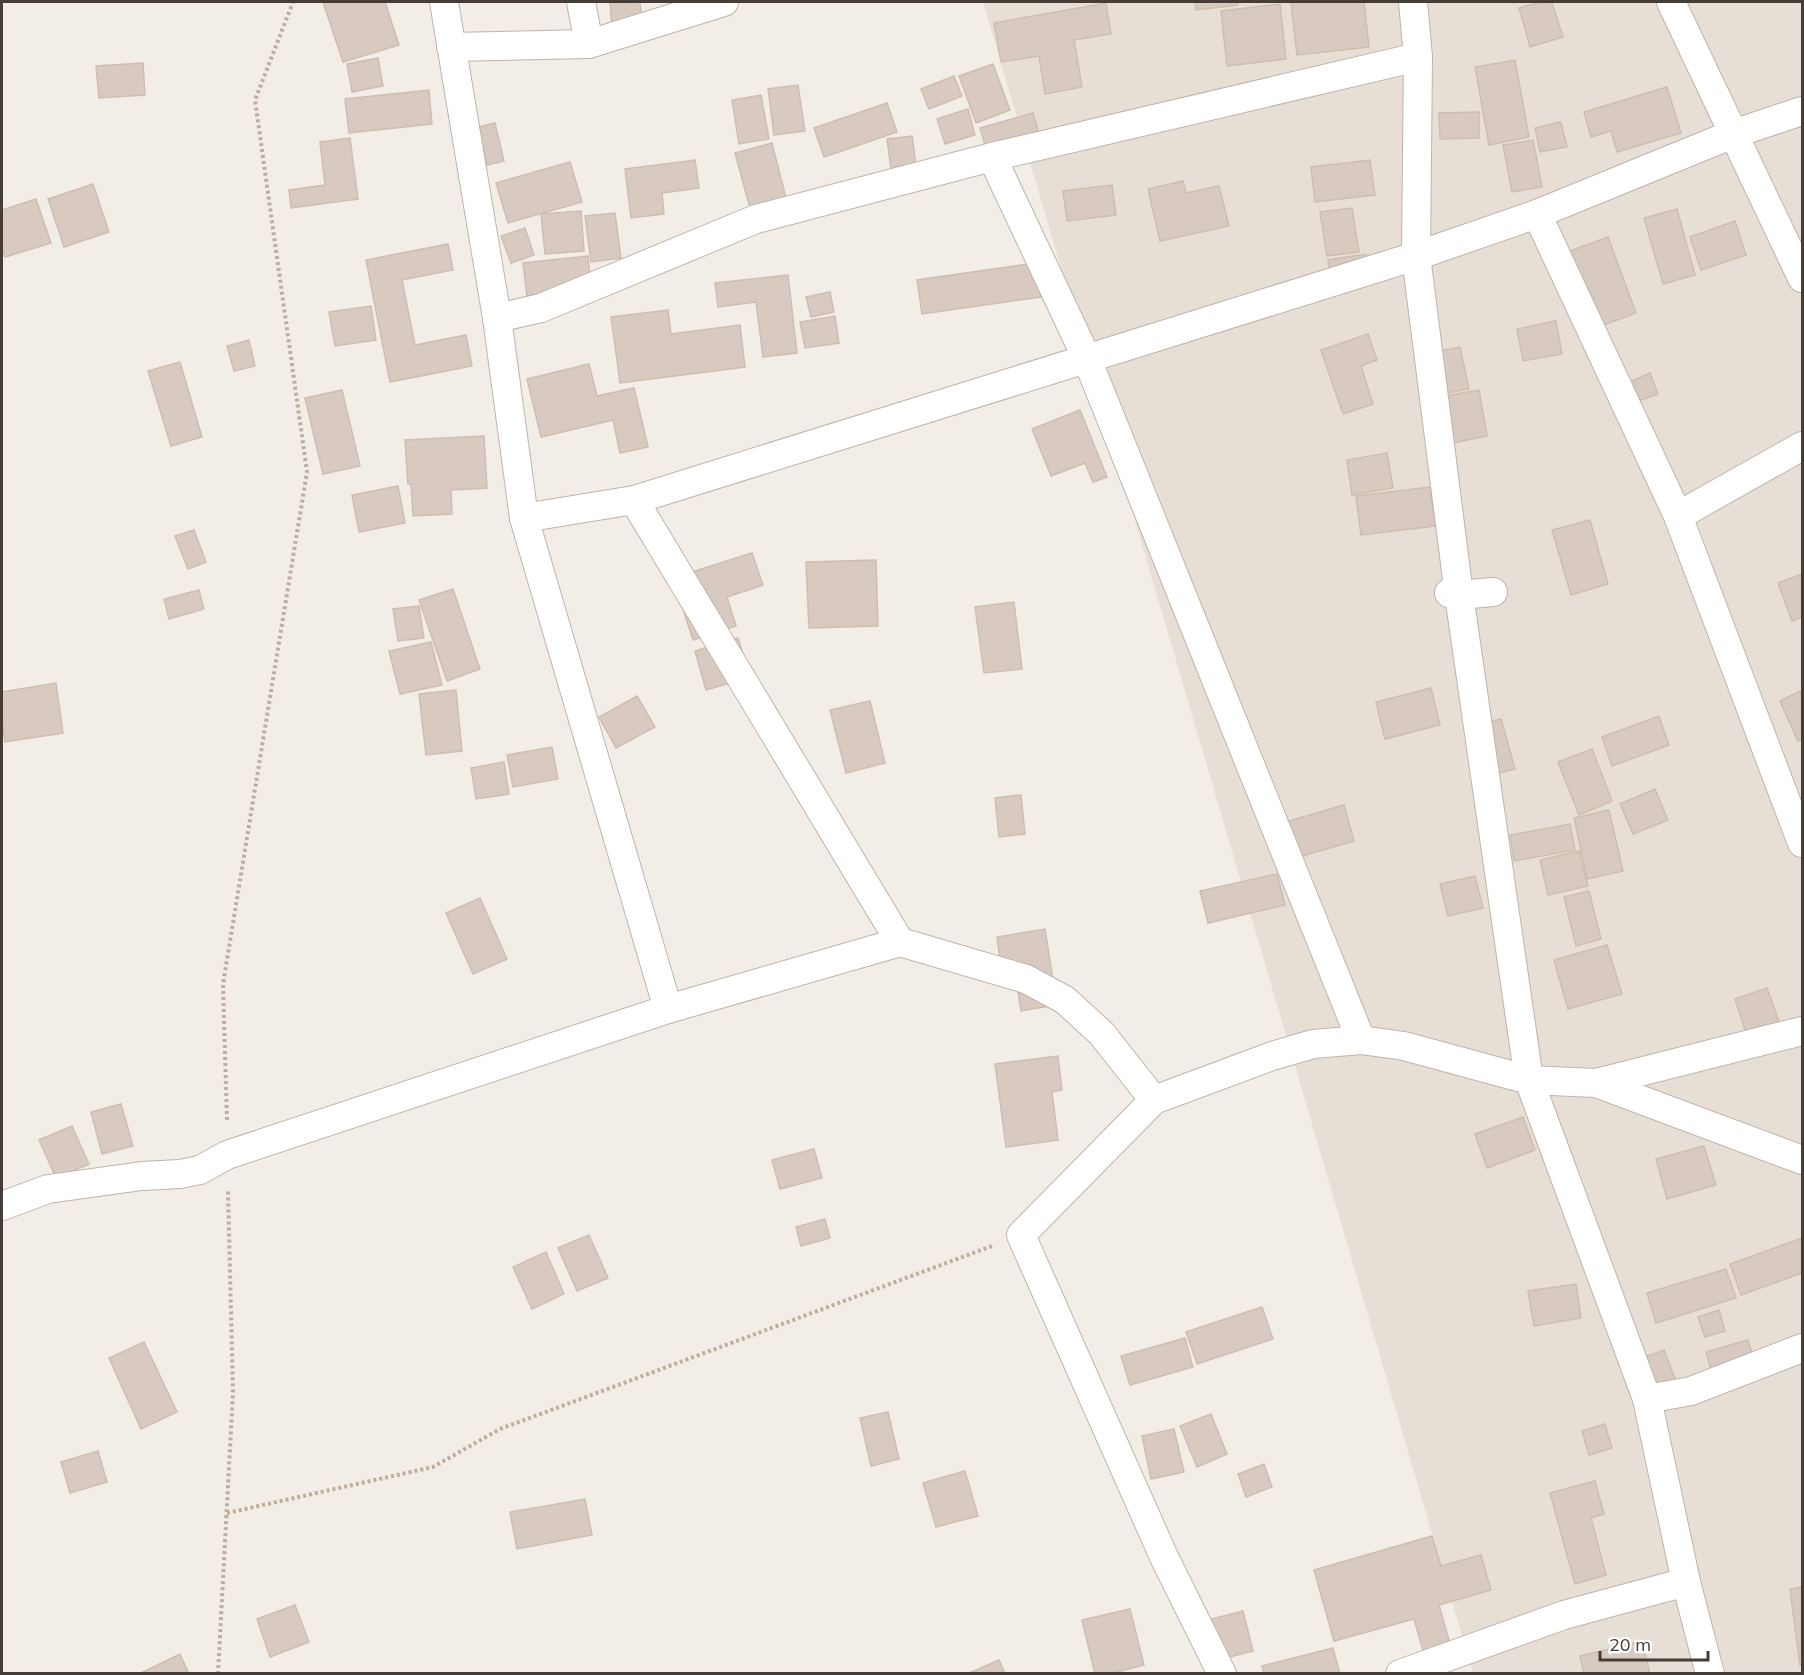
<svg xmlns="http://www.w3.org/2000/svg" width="1804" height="1675" font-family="Mulish,sans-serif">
<rect width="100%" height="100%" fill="#f3ede7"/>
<path fill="#e7ded5" d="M983,2H1802V1673H1473Z"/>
<g fill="#d8cac0" stroke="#cfbeb0" stroke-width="1.5">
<path d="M323,2H385L399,45L343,62Z"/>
<path d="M610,2H640L642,25L612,27Z"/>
<path d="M1195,2H1238V5L1196,10Z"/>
<path d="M1291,2H1364L1369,47L1297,55Z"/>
<path d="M1541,2H1552L1563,37L1530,47L1519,8Z"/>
<path d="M1106,3L1111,34L1074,40L1082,87L1045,94L1039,56L1001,62L994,23Z"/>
<path d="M1280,4L1286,59L1227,66L1221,11Z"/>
<path d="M378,58L383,86L352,92L347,64Z"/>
<path d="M1515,60L1529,137L1489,145L1475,67Z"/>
<path d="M143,63L145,95L99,98L96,66Z"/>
<path d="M993,64L1010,110L976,123L959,76Z"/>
<path d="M954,76L962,96L929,109L921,89Z"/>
<path d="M798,85L805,131L774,135L768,89Z"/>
<path d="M1667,87L1681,133L1617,152L1611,131L1591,137L1584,112Z"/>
<path d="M429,90L432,124L349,133L345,99Z"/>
<path d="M761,95L769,139L739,144L732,100Z"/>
<path d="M887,103L897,132L824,157L814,128Z"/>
<path d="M968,109L975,135L945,144L937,119Z"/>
<path d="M1479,112V138L1440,139L1439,113Z"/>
<path d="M1033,113L1042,144L989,159L980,128Z"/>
<path d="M1561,122L1567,147L1540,152L1535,128Z"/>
<path d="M495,123L504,161L487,165L478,127Z"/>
<path d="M912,136L918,179L893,183L887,139Z"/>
<path d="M350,138L358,199L291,208L289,190L325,185L320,142Z"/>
<path d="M1533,140L1542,187L1512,192L1503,145Z"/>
<path d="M772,143L789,210L753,219L735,153Z"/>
<path d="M695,160L699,188L662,193L664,214L631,218L625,169Z"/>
<path d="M1370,160L1375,195L1315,202L1311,167Z"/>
<path d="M570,162L582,202L508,223L496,183Z"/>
<path d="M1183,181L1186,193L1219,186L1229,226L1160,241L1148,189Z"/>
<path d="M93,184L109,232L64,247L48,199Z"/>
<path d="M1112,185L1116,215L1067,221L1063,191Z"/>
<path d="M36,199L51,243L5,257L2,247V210Z"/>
<path d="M1352,208L1359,252L1327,256L1320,212Z"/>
<path d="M1677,209L1695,275L1663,284L1644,218Z"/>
<path d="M581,211L584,251L545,254L541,214Z"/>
<path d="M615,213L621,258L591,262L585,216Z"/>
<path d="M1735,221L1746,255L1701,270L1690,237Z"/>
<path d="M525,228L534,255L511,263L501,236Z"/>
<path d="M1608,237L1636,313L1598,327L1570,251Z"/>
<path d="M448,244L453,270L402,280L415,345L466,335L472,366L390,382L366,260Z"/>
<path d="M1366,254L1370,285L1332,290L1328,260Z"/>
<path d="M588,256L591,289L527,296L523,263Z"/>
<path d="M1036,263L1041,297L922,314L917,280Z"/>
<path d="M788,275L797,353L763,357L756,302L718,307L715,283Z"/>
<path d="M830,292L834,312L811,317L806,297Z"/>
<path d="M371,306L376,340L335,346L329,312Z"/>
<path d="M668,310L671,334L740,325L745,367L620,383L611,317Z"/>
<path d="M835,316L839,343L805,348L800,322Z"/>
<path d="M1556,321L1562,354L1523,361L1517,329Z"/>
<path d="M1368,334L1377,360L1361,366L1373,404L1343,414L1321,350Z"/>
<path d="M249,340L255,366L234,371L227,346Z"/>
<path d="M1460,347L1469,389L1437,395L1428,353Z"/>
<path d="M180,362L202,437L171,446L148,371Z"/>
<path d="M589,364L597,396L634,388L648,447L620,453L613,420L541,437L527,379Z"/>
<path d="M1650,373L1658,394L1635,402L1628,383Z"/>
<path d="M342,390L360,466L323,474L305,398Z"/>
<path d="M1479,390L1487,436L1452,443L1443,396Z"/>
<path d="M1080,410L1107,477L1093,482L1085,463L1051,476L1032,429Z"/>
<path d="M484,436L487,488L451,490L452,514L413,516L411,484H408L405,440Z"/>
<path d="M1387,453L1393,488L1352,495L1347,460Z"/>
<path d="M398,486L405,523L359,532L352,495Z"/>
<path d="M1430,487L1435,526L1361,535L1356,496Z"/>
<path d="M1590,520L1608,584L1571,595L1552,530Z"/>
<path d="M194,530L206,562L188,569L175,536Z"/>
<path d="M752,553L763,585L727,597L736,626L693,640L673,578Z"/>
<path d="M876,560L878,626L809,628L806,562Z"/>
<path d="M1802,574V617L1792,621L1778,583Z"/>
<path d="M453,589L480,669L447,681L419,600Z"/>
<path d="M199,590L204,609L169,619L164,599Z"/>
<path d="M1014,602L1022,669L984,673L975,607Z"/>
<path d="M419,606L424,638L398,641L393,609Z"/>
<path d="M738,638L750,677L706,690L695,651Z"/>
<path d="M431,642L442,685L400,694L389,651Z"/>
<path d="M56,683L63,733L5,742L2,720V692Z"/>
<path d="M1431,688L1440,725L1385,739L1376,702Z"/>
<path d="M456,690L462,751L426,755L419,694Z"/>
<path d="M1800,691L1802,697V739L1798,741L1780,701Z"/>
<path d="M637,696L655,727L616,748L599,717Z"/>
<path d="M870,701L885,763L846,773L830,710Z"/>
<path d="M1659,716L1669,745L1612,766L1602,737Z"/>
<path d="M1501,719L1515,769L1490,775L1477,725Z"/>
<path d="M552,747L558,779L513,787L507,755Z"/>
<path d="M1592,749L1612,801L1579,815L1558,762Z"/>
<path d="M504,762L509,794L476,799L471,768Z"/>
<path d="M1655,789L1668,820L1633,834L1620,804Z"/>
<path d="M1021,795L1025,834L999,837L995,798Z"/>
<path d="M1344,805L1354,841L1278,863L1268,827Z"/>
<path d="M1609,810L1623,871L1587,879L1574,818Z"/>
<path d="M1570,824L1575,850L1514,861L1510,835Z"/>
<path d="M1579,851L1588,886L1548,895L1540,860Z"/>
<path d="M1277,874L1285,905L1208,923L1200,891Z"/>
<path d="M1475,876L1483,908L1448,916L1440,884Z"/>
<path d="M1589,891L1601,939L1576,946L1564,897Z"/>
<path d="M480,898L507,959L473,974L446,913Z"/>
<path d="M1045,929L1057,1005L1021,1011L1015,972L1002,974L997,937Z"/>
<path d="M1607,945L1622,994L1568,1009L1554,960Z"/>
<path d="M1767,988L1782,1030L1749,1042L1735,999Z"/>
<path d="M1058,1056L1062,1090L1052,1092L1058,1140L1006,1147L995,1064Z"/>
<path d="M121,1104L133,1146L102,1154L91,1112Z"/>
<path d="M1523,1117L1535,1150L1487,1168L1475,1134Z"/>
<path d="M72,1126L89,1164L56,1178L39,1140Z"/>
<path d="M1704,1146L1716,1185L1667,1199L1656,1159Z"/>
<path d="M814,1149L822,1178L780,1189L772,1160Z"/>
<path d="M825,1219L830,1238L801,1246L796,1227Z"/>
<path d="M589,1235L608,1278L577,1291L558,1248Z"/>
<path d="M1802,1238V1273L1741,1295L1730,1264Z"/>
<path d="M546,1252L564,1294L532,1309L513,1267Z"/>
<path d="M1726,1269L1736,1298L1656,1323L1647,1293Z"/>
<path d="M1576,1284L1581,1318L1534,1326L1528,1291Z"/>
<path d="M1262,1307L1273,1339L1197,1364L1186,1332Z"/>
<path d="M1719,1310L1725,1331L1705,1337L1698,1317Z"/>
<path d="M1185,1338L1193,1367L1130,1385L1121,1356Z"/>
<path d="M1748,1340L1757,1372L1715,1384L1706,1352Z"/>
<path d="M144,1342L177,1412L141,1429L109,1358Z"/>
<path d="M1664,1350L1683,1400L1648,1413L1630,1362Z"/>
<path d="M888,1412L899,1459L871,1466L860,1418Z"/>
<path d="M1211,1414L1227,1454L1197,1467L1180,1426Z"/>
<path d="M1605,1424L1612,1448L1589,1455L1582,1431Z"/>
<path d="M1174,1429L1184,1472L1151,1479L1142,1436Z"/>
<path d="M98,1451L107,1482L70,1493L61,1462Z"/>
<path d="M1264,1464L1272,1487L1246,1497L1238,1474Z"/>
<path d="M965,1471L978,1516L936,1527L923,1483Z"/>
<path d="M1595,1481L1604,1514L1591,1518L1606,1575L1575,1584L1550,1493Z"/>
<path d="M585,1499L592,1535L517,1549L510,1512Z"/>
<path d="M1432,1536L1441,1566L1481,1555L1491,1590L1439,1605L1451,1647L1424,1654L1414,1619L1334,1641L1314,1570Z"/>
<path d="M1802,1587V1664L1800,1665L1790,1589Z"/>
<path d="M295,1605L309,1642L270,1657L257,1619Z"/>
<path d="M1130,1609L1144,1665L1109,1674H1095L1082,1620Z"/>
<path d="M1243,1611L1253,1651L1214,1661L1204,1621Z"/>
<path d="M1642,1641L1650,1674H1584L1580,1656Z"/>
<path d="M1333,1648L1340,1674H1264L1262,1666Z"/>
<path d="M180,1654L189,1674H142L141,1673Z"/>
<path d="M999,1660L1005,1674H967Z"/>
</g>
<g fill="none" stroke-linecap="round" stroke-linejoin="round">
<g stroke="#bfb4aa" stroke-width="30">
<g id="minor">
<path d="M444,2L497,318L524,518L668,1009"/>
<path d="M581,2L589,44"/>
<path d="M1413,2L1418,57L1416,256L1459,595L1529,1080L1647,1399L1686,1582L1710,1674"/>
<path d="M1671,2L1802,278"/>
<path d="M451,47L589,44L724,2"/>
<path d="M992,157L1087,359L1361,1040"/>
<path d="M1537,214L1678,516L1802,843"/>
<path d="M497,318L541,308L756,219L992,157L1418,57"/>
<path d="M634,500L900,942"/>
<path d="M1678,516L1802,446"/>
<path d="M524,518L634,500L1416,256L1537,214L1733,134L1802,111"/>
<path d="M1449,593L1459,595L1493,592"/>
<path d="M1596,1083L1802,1160"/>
<path d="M2,1206L48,1189L142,1176L180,1174L200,1170L227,1155L668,1009L900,942L1026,979L1065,1000L1102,1034L1154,1100"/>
<path d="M1647,1399L1691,1391L1802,1348"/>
<path d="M1222,1674L1164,1557L1021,1235L1154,1100L1272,1056L1313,1044L1361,1040L1404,1046L1529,1080L1596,1083L1802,1031"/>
<path d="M1400,1674L1564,1615L1686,1582"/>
</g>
</g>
<g stroke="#c0ad9b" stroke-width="4" stroke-dasharray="3 3" stroke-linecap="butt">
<path d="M227,1120L223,984L307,472L255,100L293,2"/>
<path d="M227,1513L433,1467L500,1429L992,1246"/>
<path d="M218,1674L233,1392L228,1191"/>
</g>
<use href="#minor" stroke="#fff" stroke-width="28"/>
</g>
<rect width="1804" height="1675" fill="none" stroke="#463d36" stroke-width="6"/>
<path d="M1600 1651v9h108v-9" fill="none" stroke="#463d36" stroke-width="3"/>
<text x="1609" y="1651" font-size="18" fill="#463d36" stroke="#ffffff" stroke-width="4.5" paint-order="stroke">20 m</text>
</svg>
